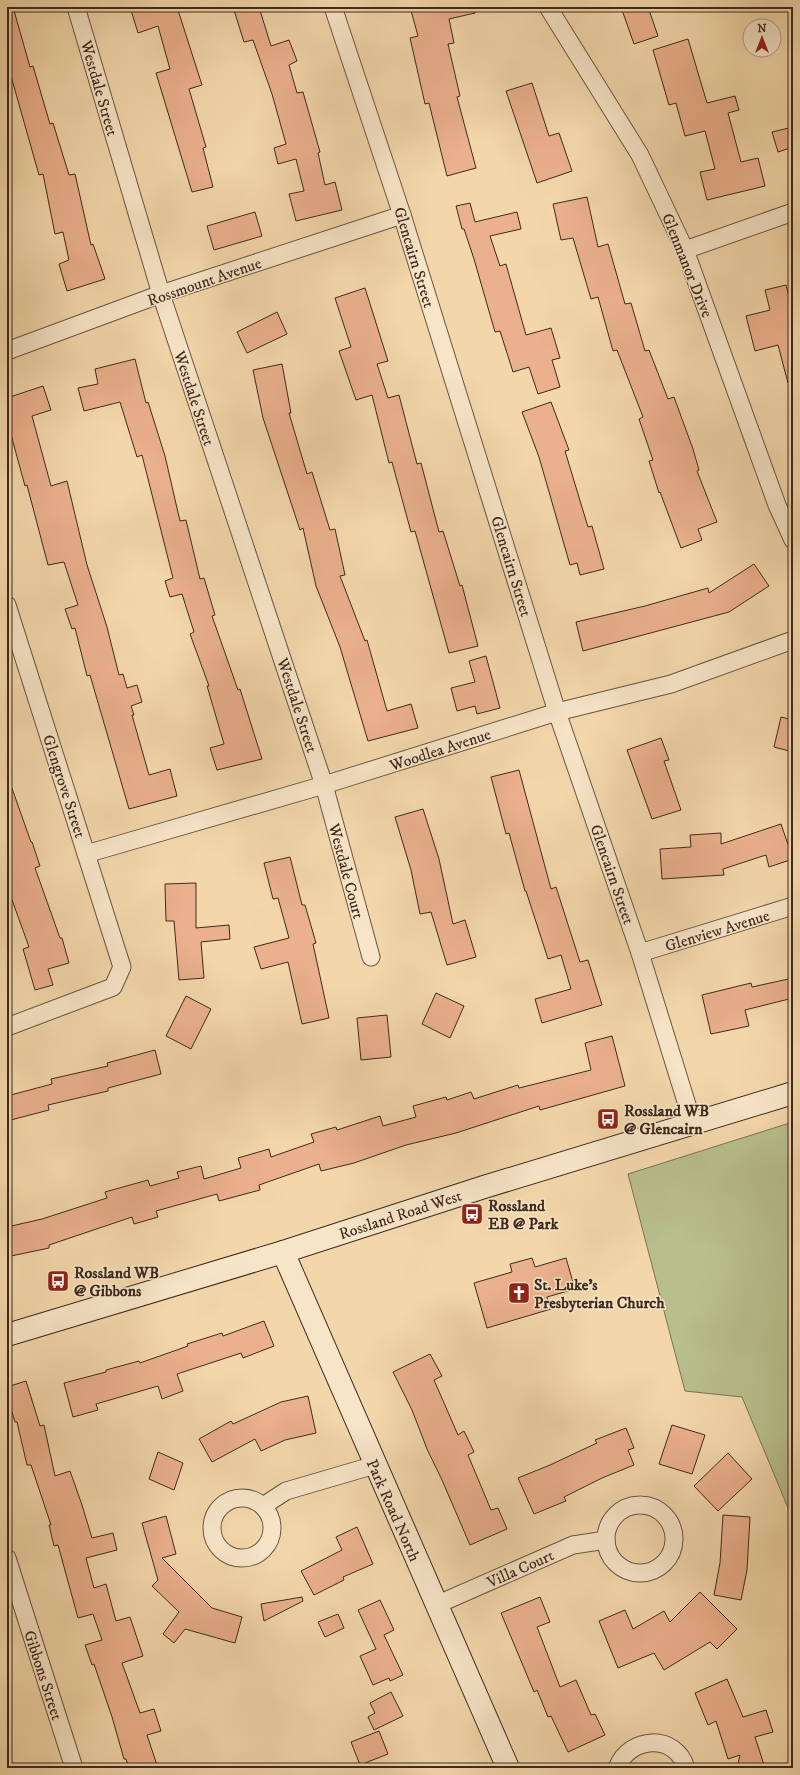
<svg xmlns="http://www.w3.org/2000/svg" width="800" height="1775" font-family="'IM FELL DW Pica',serif">
<rect width="100%" height="100%" fill="#f3d7ab"/>
<filter id="stains"><feTurbulence type="fractalNoise" baseFrequency=".005" numOctaves="4"/><feColorMatrix values="0 0 0 0 .2 0 0 0 0 .09 0 0 0 0 .02 0 0 0 .5 -.17"/></filter>
<radialGradient id="worn" r=".72"><stop offset=".6" stop-color="#630" stop-opacity="0"/><stop offset="1" stop-color="#630" stop-opacity=".3"/></radialGradient>
<path fill="#b8bf8c" stroke="#7b7454" d="M793,1122V1520L742,1397L685,1391L628,1174Z"/>
<g fill="#ebb08d" stroke="#3e2a1d">
<path d="M7,7H13L30,67L33,66L50,124L53,123L69,175L75,174L91,245L93,244L105,279L67,291L59,264L69,260L63,232L55,234L43,174L39,175L7,62Z"/>
<path d="M130,7H177L202,85L189,89L206,147L203,148L213,187L192,192L156,73L170,69L158,26L138,33Z"/>
<path d="M233,7H259L271,46L289,40L297,61L289,65L297,93L303,92L320,152L318,153L325,185L335,182L342,210L296,221L289,194L304,191L296,159L278,164L274,148L286,144L272,94L253,40L244,42Z"/>
<path d="M410,7H475V13L449,19L454,43L448,44L460,96L457,97L476,168L447,176L429,103L425,104L410,38L418,36Z"/>
<path d="M621,7H648L658,36L634,44Z"/>
<path d="M688,39L707,103L735,96L739,110L728,113L741,162L758,158L765,186L707,200L700,172L715,169L705,131L685,136L676,103L669,105L653,50Z"/>
<path d="M532,83L549,136L559,133L572,171L537,183L506,91Z"/>
<path d="M793,127V147L778,152L772,132Z"/>
<path d="M587,197L598,247L608,244L625,304L631,303L645,351L649,350L668,399L674,397L693,449L699,470L697,471L717,522L698,529L702,540L681,548L660,492L659,493L649,461L653,460L639,419L643,417L617,350L613,351L598,297L591,299L573,238L561,240L553,204Z"/>
<path d="M470,203L475,222L517,212L521,229L490,236L500,266L506,264L526,335L551,328L560,358L552,360L560,387L538,394L529,367L513,372L500,331L495,332L474,259L464,229H462L456,206Z"/>
<path d="M255,212L262,236L214,250L207,226Z"/>
<path d="M786,285L793,312V382L788,383L778,345L755,351L746,316L770,310L765,290Z"/>
<path d="M365,288L388,361L377,364L388,398L399,395L417,464L421,463L439,532L443,531L460,586L462,585L478,646L449,653L415,531L411,532L392,462L389,463L372,395L356,400L339,351L351,347L335,298Z"/>
<path d="M277,312L287,334L247,353L237,332Z"/>
<path d="M135,359L146,403L148,402L165,456L180,521L186,520L200,579L204,578L215,615L212,616L238,690L240,689L262,759L217,770L210,748L224,744L207,686H209L190,634L194,632L182,594L170,597L165,581L173,578L142,455L137,457L120,402L84,411L78,388L98,384L95,369Z"/>
<path d="M282,364L291,413H289L307,474L312,472L330,530L335,529L345,575L340,576L365,641L367,640L387,711L411,704L418,728L368,741L340,647L316,586L303,528L300,530L263,418L253,370Z"/>
<path d="M43,386L51,410L32,416L51,486L67,481L87,565L107,627L119,675L123,674L127,688L137,685L142,702L131,706L134,715H132L149,775L170,769L177,796L129,809L90,675L87,676L75,628L72,629L65,609L78,605L64,562L48,565L27,485L25,486L7,420V398Z"/>
<path d="M551,402L569,450L565,451L588,527L592,526L604,569L580,575L577,563L570,565L539,457L522,412Z"/>
<path d="M754,564L769,586L729,612L583,651L576,622L645,606L708,588L709,593Z"/>
<path d="M486,656L500,708L477,714L475,706L457,711L451,688L475,682L469,661Z"/>
<path d="M781,717L793,720V752L774,747Z"/>
<path d="M661,738L669,760L664,761L681,810L652,819L627,750Z"/>
<path d="M519,770L551,889L556,887L580,962L588,960L602,1005L542,1023L535,999L571,989L561,955L548,959L526,891H525L509,833L506,834L491,777Z"/>
<path d="M7,780H9L31,842H32L40,866L35,868L60,938H62L69,963L48,969L53,985L35,990L23,949L29,947L7,886Z"/>
<path d="M423,809L439,859L453,924L465,920L476,957L447,965L431,912L420,914L411,870L395,817Z"/>
<path d="M781,824L793,859L769,867L766,855L723,869L724,875L662,879L660,849L691,847L690,835L721,833V844Z"/>
<path d="M290,857L302,905H305L316,943L313,944L329,1018L302,1024L288,962L261,969L254,947L289,938L278,898L273,899L264,863Z"/>
<path d="M196,883V928L229,925L230,939L201,942L204,978L179,980L174,921H166L165,884Z"/>
<path d="M793,978V998L745,1010L749,1026L711,1034L702,995L751,983L752,987Z"/>
<path d="M436,993L464,1006L450,1038L422,1024Z"/>
<path d="M186,996L211,1009L191,1049L166,1036Z"/>
<path d="M387,1015L391,1057L361,1060L357,1018Z"/>
<path d="M612,1036L625,1086L540,1110L539,1106L456,1133L406,1145L354,1163L321,1171L319,1164L259,1185L260,1190L219,1201L217,1194L156,1211L158,1217L134,1224L132,1217L49,1245V1248L11,1256L7,1237V1227L42,1219L107,1198L105,1192L148,1180L150,1186L179,1178L177,1172L201,1166L204,1179L241,1168L238,1158L269,1149L271,1157L314,1142L311,1134L336,1127L337,1130L380,1116L383,1126L416,1117L413,1106L446,1097L447,1100L471,1092L474,1099L518,1085L519,1088L591,1070L585,1043Z"/>
<path d="M155,1050L161,1074L108,1088V1091L48,1105L49,1110L7,1121V1096L52,1084L51,1079L108,1066L107,1063Z"/>
<path d="M532,1258L535,1267L566,1258L575,1289L547,1297L551,1309L487,1328L474,1283L512,1272L510,1264Z"/>
<path d="M264,1321L274,1346L243,1358L241,1353L177,1374L183,1391L162,1399L158,1386L96,1404L98,1410L73,1417L64,1383L106,1372V1370L139,1361L140,1363L188,1346L187,1344L222,1333L223,1336Z"/>
<path d="M430,1354L442,1376L434,1380L458,1435L464,1431L474,1452L468,1455L491,1510L498,1508L507,1529L470,1545L442,1480L427,1449L412,1410L393,1372Z"/>
<path d="M26,1381L40,1426L44,1425L55,1476L70,1471L82,1505L92,1538L113,1533L117,1550L86,1558L94,1588L106,1584L116,1621L130,1617L143,1656L122,1663L140,1713L154,1709L161,1731L147,1735L158,1768H129L126,1759H124L112,1717L94,1664L92,1665L85,1645L102,1640L93,1614L78,1618L58,1545L54,1546L49,1525H51L31,1465H27L17,1422H15L7,1396V1387Z"/>
<path d="M308,1396L316,1433L285,1440L261,1451L255,1439L212,1462L199,1439L231,1421L233,1424L281,1402Z"/>
<path d="M672,1425L705,1435L692,1474L659,1464Z"/>
<path d="M626,1428L634,1448L628,1450L634,1465L602,1478L564,1497L566,1501L534,1514L518,1478L550,1465L597,1443L595,1440Z"/>
<path d="M158,1452L183,1463L174,1490L149,1479Z"/>
<path d="M728,1453L752,1479L718,1511L694,1486Z"/>
<path d="M723,1515L750,1517L747,1570L741,1600L714,1595L720,1563Z"/>
<path d="M166,1516L176,1554L162,1558L212,1608L242,1617L235,1643L185,1629L174,1643L163,1634L179,1612L152,1586L158,1580L142,1523Z"/>
<path d="M357,1527L373,1564L343,1577L344,1580L314,1595L301,1571L342,1550L336,1537Z"/>
<path d="M700,1592L737,1629L717,1649L710,1642L664,1670L654,1653L618,1668L599,1621L625,1610L633,1629L664,1611L670,1622Z"/>
<path d="M302,1597L303,1601L264,1621L261,1604Z"/>
<path d="M540,1597L550,1622L537,1627L560,1687L576,1680L591,1715L595,1714L605,1735L568,1752L551,1716L548,1717L537,1690L534,1692L501,1613Z"/>
<path d="M380,1600L394,1630L384,1635L403,1675L390,1681L389,1678L373,1685L360,1656L376,1649L358,1610Z"/>
<path d="M338,1614L344,1628L325,1637L318,1622Z"/>
<path d="M727,1679L743,1717L766,1710L773,1732L755,1737L765,1768H737L740,1755L728,1759L716,1721L708,1725L695,1693Z"/>
<path d="M391,1692L403,1716L374,1730L368,1717L375,1713L370,1703Z"/>
<path d="M379,1731L388,1754L360,1765L351,1742Z"/>
</g>
<g fill="none" stroke-linecap="round" stroke-linejoin="round">
<g stroke="#6b5540" stroke-width="19">
<g id="minor">
<path d="M76,7L161,294L324,785L371,957"/>
<path d="M333,7L402,215L557,712L640,953L693,1124"/>
<path d="M548,7L640,155L685,250L777,505L793,540"/>
<path d="M685,250L793,212"/>
<path d="M7,351L161,294L402,215"/>
<path d="M7,605L122,967L113,987L7,1027"/>
<path d="M86,854L324,785L557,712L671,684L793,640"/>
<path d="M640,953L793,906"/>
<circle cx="242" cy="1528" r="30"/>
<circle cx="640" cy="1539" r="34"/>
<path d="M263,1506L286,1491L375,1465"/>
<path d="M7,1558L74,1768"/>
<path d="M436,1605L573,1545L606,1540"/>
<path d="M617,1768C629,1736 676,1733 686,1768"/>
</g>
</g>
<g stroke="#3e2a1d" stroke-width="24">
<g id="secondary">
<path d="M283,1252L508,1768"/>
<path d="M7,1335L283,1252L484,1187L793,1093"/>
</g>
</g>
<use href="#minor" stroke="#f7e5c8" stroke-width="17"/>
<use href="#secondary" stroke="#f7e5c8" stroke-width="22"/>
</g>
<defs>
<g id="bus-square" transform="scale(1.15)"><rect x="-9" y="-9" width="18" height="18" rx="4" fill="#8f2418" stroke="#f7e5c8"/><path d="M-5-6H5V4H4V6H2V4H-2V6H-4V4H-5ZM-3.5-4V0h7V-4ZM-3.5 1.2v1.5H-2V1.2ZM2 1.2v1.5H3.5V1.2Z" fill="#fff"/></g>
<g id="church-square" transform="scale(1.15)"><rect x="-9" y="-9" width="18" height="18" rx="4" fill="#8f2418" stroke="#f7e5c8"/><path d="M-1.2-6h2.4v3.5h3.3v2.4h-3.3V6h-2.4V-.1h-3.3v-2.4h3.3Z" fill="#fff"/></g>
</defs>
<g fill-rule="evenodd">
<use href="#bus-square" x="608" y="1119"/>
<use href="#bus-square" x="472" y="1214"/>
<use href="#bus-square" x="58" y="1281"/>
<use href="#church-square" x="519" y="1293"/>
</g>
<g text-anchor="middle" stroke-width="3" stroke-linejoin="round" paint-order="stroke">
<g font-size="16" fill="#3e2a1d" stroke="#f7e5c8">
<text transform="translate(100 88) rotate(74)" y="6">Westdale Street</text>
<text transform="translate(415 257) rotate(73)" y="6">Glencairn Street</text>
<text transform="translate(688 265) rotate(68)" y="6">Glenmanor Drive</text>
<text transform="translate(204 281) rotate(-19)" y="6">Rossmount Avenue</text>
<text transform="translate(195 398) rotate(72)" y="6">Westdale Street</text>
<text transform="translate(512 566) rotate(73)" y="6">Glencairn Street</text>
<text transform="translate(298 705) rotate(72)" y="6">Westdale Street</text>
<text transform="translate(440 749) rotate(-18)" y="6">Woodlea Avenue</text>
<text transform="translate(65 786) rotate(72)" y="6">Glengrove Street</text>
<text transform="translate(347 871) rotate(75)" y="6">Westdale Court</text>
<text transform="translate(613 874) rotate(71)" y="6">Glencairn Street</text>
<text transform="translate(717 930) rotate(-17)" y="6">Glenview Avenue</text>
<text transform="translate(400 1214) rotate(-18)" y="6">Rossland Road West</text>
<text transform="translate(394 1510) rotate(66)" y="6">Park Road North</text>
<text transform="translate(520 1568) rotate(-24)" y="6">Villa Court</text>
<text transform="translate(44 1675) rotate(72)" y="6">Gibbons Street</text>
</g>
<g font-size="16" font-weight="bold" fill="#3e2a1d" stroke="#f7e5c8" text-anchor="start">
<text x="624" y="1116">Rossland WB<tspan x="624" dy="18">@ Glencairn</tspan></text>
<text x="488" y="1211">Rossland<tspan x="488" dy="18">EB @ Park</tspan></text>
<text x="74" y="1278">Rossland WB<tspan x="74" dy="18">@ Gibbons</tspan></text>
<text x="534" y="1290">St. Luke's<tspan x="534" dy="18">Presbyterian Church</tspan></text>
</g>
</g>
<rect width="800" height="1775" fill="none" stroke="#f3d7ab" stroke-width="24"/>
<rect x="8" y="8" width="784" height="1759" fill="none" stroke="#3e2a1d" stroke-width="2"/>
<rect x="12" y="12" width="776" height="1751" fill="none" stroke="#3e2a1d"/>
<g transform="translate(762 38)"><circle r="19" fill="#f7e5c8" stroke="#ad9a84"/>
<path d="M0-3L7 15L0 10L-7 15Z" fill="#8f2418"/>
<text y="-6" font-size="11" font-weight="bold" text-anchor="middle" fill="#3e2a1d">N</text>
</g>
<rect width="100%" height="100%" filter="url(#stains)"/>
<rect width="100%" height="100%" fill="url(#worn)"/>
</svg>
